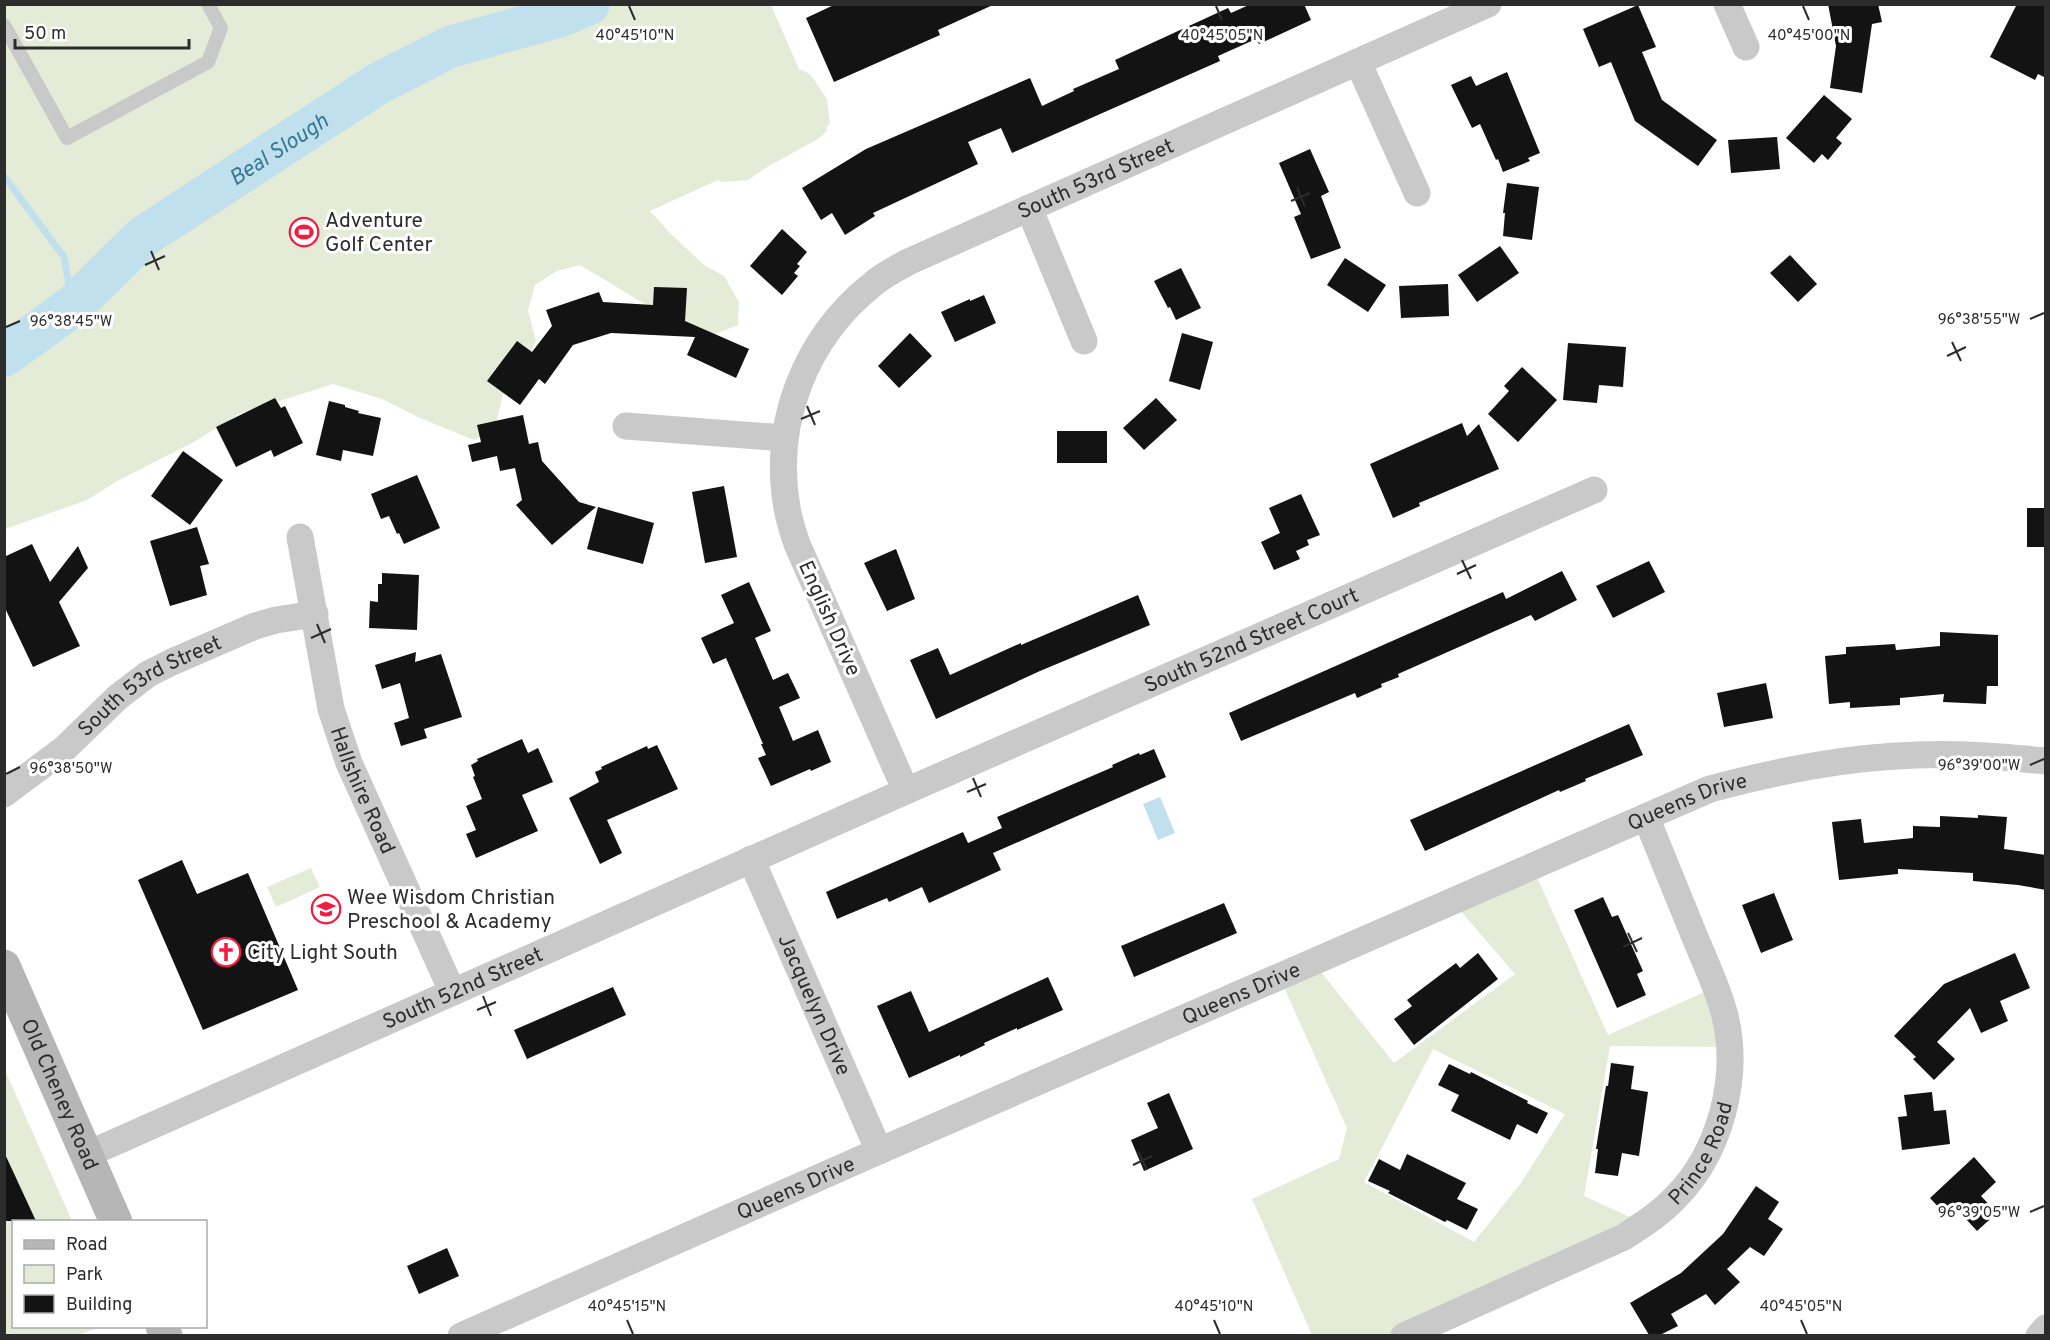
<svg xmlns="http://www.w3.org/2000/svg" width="2050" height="1340" font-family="Overpass,sans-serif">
<rect width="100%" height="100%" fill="#fff"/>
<g fill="#e4ebd7" fill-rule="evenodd">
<path d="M5,5H771L799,69L810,74L827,99L830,124L826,128L827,131L818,139L767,167L748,180L722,182L718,180L650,211L672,235L704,265L724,276L739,302L738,325L710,336L650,307L580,265L557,271L535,285L528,310L536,341L525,363L508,374L494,432L474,440L420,418L382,399L333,384L241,413L192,443L119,480L87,500L5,529Z"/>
<path d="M1532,866L1608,1035L1716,987L1729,1047L1610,1046L1584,1196L1645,1224L1404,1335H1312L1252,1199L1339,1159L1347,1128L1279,976L1313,962L1394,1063L1515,974L1452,901ZM1433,1049L1565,1114L1521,1183L1474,1242L1364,1182Z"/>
<path d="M311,868L320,887L276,907L267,887Z"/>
<path d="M4,1068L72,1221L14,1222V1326L99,1327L78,1335H5Z"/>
</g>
<path fill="#c1e0ed" d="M1160,797L1175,833L1158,840L1143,804Z"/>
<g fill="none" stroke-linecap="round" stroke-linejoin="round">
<path stroke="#c1e0ed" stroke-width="7" d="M4,176L64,257L73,306"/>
<path stroke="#c1e0ed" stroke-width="42" id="s1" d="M4,356L73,306L144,236L379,83L450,47L561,16L589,4"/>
</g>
<g fill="#131313">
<path d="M836,4H995L938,30L940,35L834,82L806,18Z"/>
<path d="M1251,4H1304L1311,20L1259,44L1256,39L1218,56L1220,61L1012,153L1001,128L968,142L978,164L873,213L875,216L845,235L832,213L821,220L802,188L866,149L1030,78L1042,106L1074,91L1073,89L1119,69L1115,60L1228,8L1231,13Z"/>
<path d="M1828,4H1878L1882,22L1872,24L1862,93L1830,88L1836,46Z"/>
<path d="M2017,4H2046V78L2038,74L2035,80L1990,57Z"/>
<path d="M1638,5L1656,47L1642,52L1662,100L1717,140L1698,166L1635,121L1611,62L1599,67L1583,29Z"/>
<path d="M1507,72L1540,153L1528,158L1530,161L1503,172L1498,159L1496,160L1480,124L1472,128L1451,85L1471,76L1476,86Z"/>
<path d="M1824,95L1852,119L1836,138L1842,143L1828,160L1822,154L1814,163L1786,138Z"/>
<path d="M1777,137L1780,169L1731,173L1728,140Z"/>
<path d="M1310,149L1329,192L1321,196L1341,248L1311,259L1294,217L1301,214L1279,163Z"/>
<path d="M1507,183L1539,187L1532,240L1503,236L1505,213H1503Z"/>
<path d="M782,229L807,252L797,264L800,266L794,273L798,276L782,295L750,266Z"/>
<path d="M1500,246L1519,273L1477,302L1458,275Z"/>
<path d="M1790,255L1817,284L1798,302L1770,273Z"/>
<path d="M1345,258L1386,285L1368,312L1327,285Z"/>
<path d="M1181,268L1201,308L1176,320L1170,307L1168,308L1154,281Z"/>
<path d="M1448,284L1449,316L1401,318L1399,286Z"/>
<path d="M654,287L687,288L685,321L749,349L736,378L687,355L695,337L611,333L573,345L545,384L539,379L520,405L487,381L517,341L532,352L552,326L546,310L599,292L603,302L653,305Z"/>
<path d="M984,295L996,323L955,342L941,312L970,299V301Z"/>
<path d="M910,333L932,356L899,388L878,366Z"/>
<path d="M1182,333L1213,342L1200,390L1169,381Z"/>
<path d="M1568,343L1626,347L1623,387L1599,385L1597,403L1563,400Z"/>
<path d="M1522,367L1557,400L1518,442L1488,414L1509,391L1504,386Z"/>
<path d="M275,398L281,408L285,406L303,443L274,457L271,450L236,467L216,427Z"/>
<path d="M1156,398L1177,420L1144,450L1123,428Z"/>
<path d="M329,401L345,405V407L359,411L358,413L381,418L373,456L343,450L341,461L316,455Z"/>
<path d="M523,415L529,444L538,442L542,461L579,502L596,507L552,545L516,505L522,500L515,468L500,471L497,456L472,462L468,445L481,442L477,425Z"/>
<path d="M1462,423L1467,436L1479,424L1499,469L1419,503L1420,506L1393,518L1370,464Z"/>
<rect x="1057" y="431" width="50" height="32"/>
<path d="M183,451L223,480L190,525L151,496Z"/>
<path d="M417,475L440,528L404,544L399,533L397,534L389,516L381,519L371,494Z"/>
<path d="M724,486L737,557L705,563L692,492Z"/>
<path d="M1301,494L1320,535L1307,540L1309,545L1296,551L1300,559L1274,570L1261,542L1280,533L1269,508Z"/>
<path d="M598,507L654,523L643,564L587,549Z"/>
<rect x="2027" y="508" width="19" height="39"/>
<path d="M197,527L209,564L200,566L207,595L170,606L150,541Z"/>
<path d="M32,544L50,582L78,546L88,568L59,602L80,646L33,667L4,606V557Z"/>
<path d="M896,549L915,599L887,611L864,563Z"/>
<path d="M1649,561L1665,592L1613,618L1596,586Z"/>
<path d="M1562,571L1577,600L1535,621L1531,615L1398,674L1399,677L1381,684L1382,687L1357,698L1355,693L1241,741L1229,713L1503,592L1506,599Z"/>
<path d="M382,573L419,575L417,630L369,628L370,601L378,602V584H382Z"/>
<path d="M749,582L771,631L755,638L773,680L788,673L800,698L779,707L793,741L818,730L831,762L811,771L810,769L771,786L758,758L766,755L761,744H763L726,658L713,664L701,638L734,623L721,595Z"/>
<path d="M1138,595L1150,625L1040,671L936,719L910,660L938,648L950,675L1021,643V645Z"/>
<path d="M1940,632L1998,635V686H1987L1986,704L1943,702L1944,694L1900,698V705L1850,708V702L1829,704L1825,656L1846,654V647L1895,644L1896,650L1940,646Z"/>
<path d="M416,652L415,662L441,654L462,717L424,729L427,738L401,746L394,723L409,718L400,683L382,689L375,665Z"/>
<path d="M1766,683L1773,718L1724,727L1717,693Z"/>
<path d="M1629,724L1643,755L1585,779L1586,781L1560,792L1559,790L1425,851L1410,820Z"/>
<path d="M522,739L528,753L538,748L553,782L522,795L538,831L476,858L466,834L476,830L466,806L482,799L473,777L475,776L471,765L478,761L477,759Z"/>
<path d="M657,745L678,789L607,820L622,853L600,864L569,798L599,782L595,772L602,769L601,767L647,746L648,749Z"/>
<path d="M1154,749L1166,777L993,853L1001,870L929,903L922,887L889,902L887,898L837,919L826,892L963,832L968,843L1002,828L997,817L1113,767L1112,765L1139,753L1140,755Z"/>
<path d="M1978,815L2007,817L2004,849L2046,855V890L2018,885L1973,881V873L1898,869V874L1839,880L1832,822L1861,819L1864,843L1913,838V826L1940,827V816L1978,818Z"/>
<path d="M182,860L197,894L248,873L298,990L203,1030L138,880Z"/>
<path d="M1774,893L1793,940L1761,953L1742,905Z"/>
<path d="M1603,897L1612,917L1618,915L1643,971L1637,974L1646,995L1617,1008L1574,910Z"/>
<path d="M1224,903L1237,933L1134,977L1121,946Z"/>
<path d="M1478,953L1498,979L1414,1045L1394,1019L1412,1006L1407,1000L1456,963L1460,968Z"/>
<path d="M2015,953L2030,988L2000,1001L2008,1021L1981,1033L1970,1008L1937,1042L1955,1059L1934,1080L1913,1059L1916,1057L1894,1036L1944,984Z"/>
<path d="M1048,977L1063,1010L1017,1030V1028L984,1043L985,1045L960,1057V1055L909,1078L877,1006L911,991L929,1032Z"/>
<path d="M613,987L626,1015L527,1059L514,1030Z"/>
<path d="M1611,1063L1634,1066L1631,1089L1648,1092L1639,1156L1622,1153L1618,1176L1595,1173L1598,1149H1596L1606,1086H1608Z"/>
<path d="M1449,1064L1470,1074L1471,1072L1528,1101L1527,1103L1548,1113L1537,1134L1517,1124L1510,1140L1451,1111L1459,1095L1438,1085Z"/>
<path d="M1932,1092L1934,1111L1946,1110L1950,1144L1902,1150L1898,1117L1907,1116L1904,1095Z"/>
<path d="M1169,1093L1193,1149L1144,1171L1131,1140L1158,1128L1147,1103Z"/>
<path d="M4,1152L36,1221H4Z"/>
<path d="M1407,1154L1466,1183L1457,1199L1478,1209L1467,1230L1447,1220L1445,1222L1388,1193L1390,1191L1368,1181L1379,1159L1400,1170Z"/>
<path d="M1974,1157L1996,1182L1981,1196L1997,1213L1977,1231L1952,1204L1943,1212L1930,1198Z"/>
<path d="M1756,1186L1779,1202L1768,1219L1783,1229L1764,1256L1750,1247L1727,1269L1740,1282L1715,1305L1706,1294L1671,1314L1678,1326L1660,1335H1649L1630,1303L1681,1273L1723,1234Z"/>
<path d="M447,1248L459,1276L419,1294L407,1266Z"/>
</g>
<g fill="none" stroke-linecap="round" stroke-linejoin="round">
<path stroke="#c9c9c9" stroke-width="14" d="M4,25L67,138L208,62L221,28L208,4"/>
<g stroke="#c9c9c9" stroke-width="27">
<path d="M1727,4L1746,47"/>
<path d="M1358,62L1417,193"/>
<path d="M1029,208L1084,341"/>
<path d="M626,426L784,438"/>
<path id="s2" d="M300,537L331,709L349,763L452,991"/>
<path id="s3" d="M906,791L797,544C793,532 789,520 787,508C772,423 805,338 873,284C883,275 896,269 908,262L1488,4"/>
<path id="s4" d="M4,794L64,749L118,697L148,674L172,662L255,626L276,620L315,614"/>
<path id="s5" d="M751,859L879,1151"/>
<path id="s6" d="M86,1155L906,791L1594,490"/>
<path id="s7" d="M461,1336L879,1151L1710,789C1778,771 1846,757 1917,755C1960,753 2003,757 2046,761"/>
<path id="s8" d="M1404,1336L1624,1237C1642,1225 1660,1214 1675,1198C1720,1153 1740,1078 1725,1016C1718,988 1705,962 1694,935C1678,896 1662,856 1646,817"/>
<path d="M2039,1336L2046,1328"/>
</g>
<g stroke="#b6b6b6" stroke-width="33">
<path id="s9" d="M4,966L116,1222"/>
<path d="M162,1326L166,1336"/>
</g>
</g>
<path fill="none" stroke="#2c2c2c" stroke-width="2" d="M629,6L635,20M1216,6L1222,20M1803,6L1809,20M1297,187L1305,207M1291,201L1310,193M151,251L159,270M145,265L165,256M2030,319L2044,313M6,327L20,321M1952,342L1961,361M1947,356L1966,347M807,406L815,425M801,419L820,411M1462,560L1471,579M1457,574L1476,565M317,624L325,643M311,638L331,629M2030,765L2044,759M6,774L20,767M973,778L981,797M967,792L986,784M1628,933L1637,952M1623,947L1642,938M483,996L491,1016M477,1010L496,1002M1138,1151L1147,1170M1133,1165L1152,1156M2030,1212L2044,1206M627,1320L633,1334M1214,1320L1220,1334M1801,1320L1807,1334"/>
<defs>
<g id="stadium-ring" transform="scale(1.5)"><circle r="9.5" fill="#fff" stroke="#f31d42" stroke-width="1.5"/><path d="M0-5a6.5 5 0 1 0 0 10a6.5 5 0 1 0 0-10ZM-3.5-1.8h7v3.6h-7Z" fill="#f31d42"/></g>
<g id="school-ring" transform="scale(1.5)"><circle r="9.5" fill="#fff" stroke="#f31d42" stroke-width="1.5"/><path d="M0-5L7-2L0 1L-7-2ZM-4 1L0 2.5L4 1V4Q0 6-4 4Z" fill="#f31d42"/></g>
<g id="church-ring" transform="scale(1.5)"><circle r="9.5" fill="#fff" stroke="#f31d42" stroke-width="1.5"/><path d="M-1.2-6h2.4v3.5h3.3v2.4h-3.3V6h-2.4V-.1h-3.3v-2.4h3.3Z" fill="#f31d42"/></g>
</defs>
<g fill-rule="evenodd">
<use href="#stadium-ring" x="304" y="232"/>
<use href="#school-ring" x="326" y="909"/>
<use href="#church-ring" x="226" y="952"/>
</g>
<g text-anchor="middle" stroke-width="6" stroke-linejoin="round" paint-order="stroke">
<g font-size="21" fill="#2c2c2c" stroke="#fff">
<text dy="7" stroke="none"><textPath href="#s3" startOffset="806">South 53rd Street</textPath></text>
<text transform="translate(830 618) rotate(66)" y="7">English Drive</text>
<text dy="7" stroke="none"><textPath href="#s6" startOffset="1274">South 52nd Street Court</textPath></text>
<text dy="7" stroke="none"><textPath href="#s4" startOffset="183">South 53rd Street</textPath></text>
<text dy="7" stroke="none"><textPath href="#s2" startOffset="262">Hallshire Road</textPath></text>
<text dy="7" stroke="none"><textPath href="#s7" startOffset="1338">Queens Drive</textPath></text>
<text dy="7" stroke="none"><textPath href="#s6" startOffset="412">South 52nd Street</textPath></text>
<text dy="7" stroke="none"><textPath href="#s7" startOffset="852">Queens Drive</textPath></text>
<text dy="7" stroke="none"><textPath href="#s5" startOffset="159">Jacquelyn Drive</textPath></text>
<text dy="7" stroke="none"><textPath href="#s9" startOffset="140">Old Cheney Road</textPath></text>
<text dy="7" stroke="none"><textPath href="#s8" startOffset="358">Prince Road</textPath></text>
<text dy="7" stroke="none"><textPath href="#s7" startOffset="366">Queens Drive</textPath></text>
</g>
<g font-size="21" fill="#2c2c2c" stroke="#fff" text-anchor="start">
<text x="325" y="227">Adventure<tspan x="325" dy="24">Golf Center</tspan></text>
<text x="347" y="904">Wee Wisdom Christian<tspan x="347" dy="24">Preschool &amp; Academy</tspan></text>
<text x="247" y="959">City Light South</text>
</g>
<g font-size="22" font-style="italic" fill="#347893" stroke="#fff">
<text dy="8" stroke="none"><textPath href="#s1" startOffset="345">Beal Slough</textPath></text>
</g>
</g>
<g font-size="15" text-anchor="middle" fill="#2c2c2c" stroke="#fff" stroke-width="6" stroke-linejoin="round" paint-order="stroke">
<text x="635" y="40">40°45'10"N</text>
<text x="1222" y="40">40°45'05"N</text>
<text x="1809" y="40">40°45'00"N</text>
<text x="1979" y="324">96°38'55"W</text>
<text x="71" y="326">96°38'45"W</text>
<text x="1979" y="770">96°39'00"W</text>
<text x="71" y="773">96°38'50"W</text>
<text x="1979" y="1217">96°39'05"W</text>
<text x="627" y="1311">40°45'15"N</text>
<text x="1214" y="1311">40°45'10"N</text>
<text x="1801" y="1311">40°45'05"N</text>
</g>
<rect width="2050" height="1340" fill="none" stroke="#2c2c2c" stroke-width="12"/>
<rect x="12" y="1220" width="195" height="108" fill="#ffffff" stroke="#ababab" stroke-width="1.5"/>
<rect x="24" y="1240" width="30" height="9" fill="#b6b6b6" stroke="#ababab" stroke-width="1.5"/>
<text x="66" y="1250" font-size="18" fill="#2c2c2c">Road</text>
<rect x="24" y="1265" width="30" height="18" fill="#e4ebd7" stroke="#ababab" stroke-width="1.5"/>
<text x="66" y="1280" font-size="18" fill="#2c2c2c">Park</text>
<rect x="24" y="1295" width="30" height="18" fill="#131313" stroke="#ababab" stroke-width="1.5"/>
<text x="66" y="1310" font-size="18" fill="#2c2c2c">Building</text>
<path d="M15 39v9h174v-9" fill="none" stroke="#2c2c2c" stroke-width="3"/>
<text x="24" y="39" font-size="18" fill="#2c2c2c" stroke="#ffffff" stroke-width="4.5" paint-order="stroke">50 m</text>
</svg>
